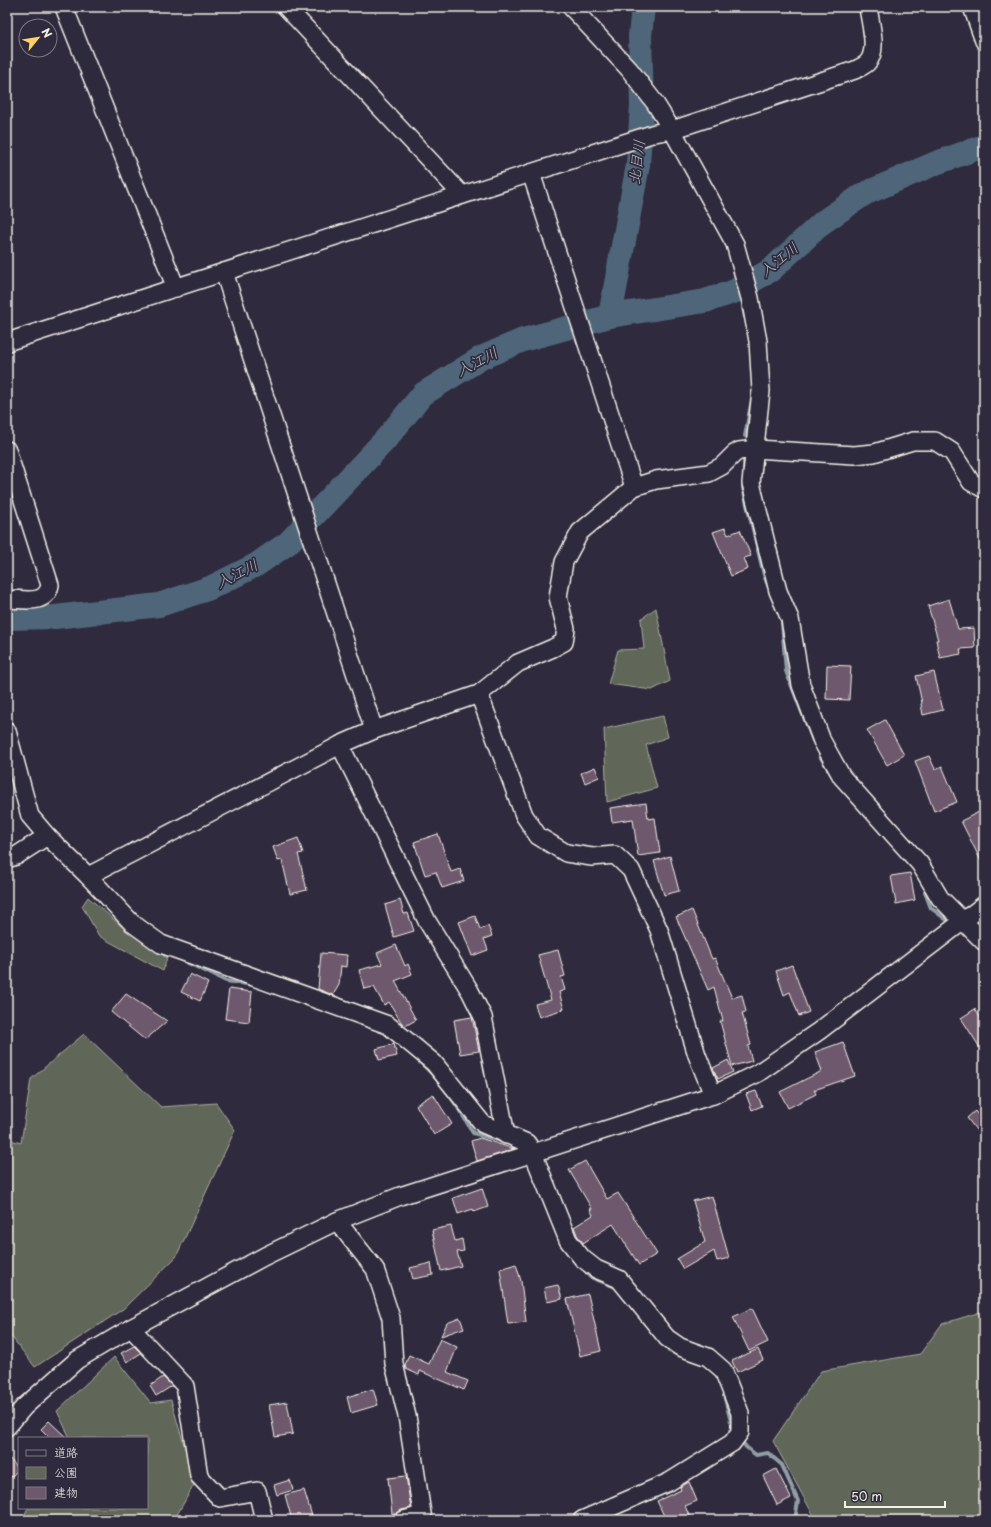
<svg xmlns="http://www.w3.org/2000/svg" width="991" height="1527" font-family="'Playpen Sans','Klee One',sans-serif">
<rect width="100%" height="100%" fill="#2f2a3d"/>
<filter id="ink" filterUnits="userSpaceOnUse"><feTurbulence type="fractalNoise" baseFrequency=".025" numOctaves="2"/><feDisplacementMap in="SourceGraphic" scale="8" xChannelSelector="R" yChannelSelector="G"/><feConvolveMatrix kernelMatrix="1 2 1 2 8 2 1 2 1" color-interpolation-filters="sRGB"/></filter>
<g filter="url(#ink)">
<g fill="#616659" stroke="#aaaca0">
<path d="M656,608L670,681L652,690L608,684L618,650L644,649L641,619Z"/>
<path d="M663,716L668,737L646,745L657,788L607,802L604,729Z"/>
<path d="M88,897L120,925L167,958L163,971L99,936L82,906Z"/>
<path d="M84,1034L161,1107L216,1103L235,1130L176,1257L123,1309L35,1367L7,1331V1139L21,1143L31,1079Z"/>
<path d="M984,1311V1520H816L773,1441L821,1371L920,1354L942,1324Z"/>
<path d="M114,1357L151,1403L171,1400L195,1483L174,1520H23L22,1519L28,1508H147V1438H70L57,1411Z"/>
</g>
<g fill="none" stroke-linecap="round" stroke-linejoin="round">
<g stroke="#919ea6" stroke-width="4">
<path d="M743,308L745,317"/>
<path d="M745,436L752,399"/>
<path d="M744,472V460"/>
<path d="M744,483L743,488L764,575L769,588"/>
<path d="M782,623L786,671L813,741"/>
<path d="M820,756L836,782"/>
<path d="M925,892L931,908L948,921"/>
<path d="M180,959L226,981L254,985"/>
<path d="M419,1061C441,1081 459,1107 473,1133L508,1143L515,1148"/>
<path d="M584,1269L590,1277L618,1288"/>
<path d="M664,1344L669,1351L679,1355"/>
<path d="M724,1395L733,1429"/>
<path d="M740,1439L746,1447L756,1455L768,1453L782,1465L798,1501L795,1520"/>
</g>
<g stroke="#4f667a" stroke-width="24">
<path d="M610,316L638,165L642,105L640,36L643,7"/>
<path d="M7,618L55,617L159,605L210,588L256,565L288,543L386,439L423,394L481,358L523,340L610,316L705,301L733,292L771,270L823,222L864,194L936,163L984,146"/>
</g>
</g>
<g fill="#6d586d" stroke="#f4f1e8">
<path d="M725,528L728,535L740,530L751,556L744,558L748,569L731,576L713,532Z"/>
<path d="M949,599L958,629L974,628L975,648L960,649L961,654L940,658L936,640H938L928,606Z"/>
<path d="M827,665L851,666L849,700L826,699Z"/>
<path d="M934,672L943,710L923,715L921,704L922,703L916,676Z"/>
<path d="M885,720L904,755L887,765L867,730Z"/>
<path d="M929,756L935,769L942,766L957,802L934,811L915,761Z"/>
<path d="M595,767L599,777L585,783L581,773Z"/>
<path d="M646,803L648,819L655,818L660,853L638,856L633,819L612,822L610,808Z"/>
<path d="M981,811L984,816V867L961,821Z"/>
<path d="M438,834L451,872L460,869L464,881L442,888L436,872L425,875L414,842Z"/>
<path d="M298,838L303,853L298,854L307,890L290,894L282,860L278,861L273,847Z"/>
<path d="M670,856L679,891L664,895L654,861Z"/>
<path d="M910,873L915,900L896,904L891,876Z"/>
<path d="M400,900L404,914L408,913L414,931L394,937L385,905Z"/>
<path d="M692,910L712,959L715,958L732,998L742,995L746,1012L742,1013L751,1045L748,1046L752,1061L732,1066L720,1021H723L714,987L708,990L676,917Z"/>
<path d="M475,916L480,929L488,926L492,936L484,939L488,950L472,956L459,922Z"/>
<path d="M396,945L405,966L408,964L412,974L395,981L416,1020L405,1026L401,1022L389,1002L384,1005L374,987L364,989L359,970L382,964L377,953Z"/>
<path d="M558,950L565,976L561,977L565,990L559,992L564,1009L539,1017L535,1004L551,1000L538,955Z"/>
<path d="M321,953L347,955L346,967L341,966L339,985L333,995L318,989Z"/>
<path d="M792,965L809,1012L799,1016L790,992L784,995L776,971Z"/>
<path d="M190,974L208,983L200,1001L181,992Z"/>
<path d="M229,989L252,992L249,1022L225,1019Z"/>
<path d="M126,994L167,1021L145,1040L111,1012Z"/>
<path d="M975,1009L984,1024V1054L961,1018Z"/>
<path d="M472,1017L479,1051L460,1054L454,1020Z"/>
<path d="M843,1042L855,1076L814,1090L816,1094L788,1108L780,1092L822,1071L815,1052Z"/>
<path d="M394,1044L397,1056L379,1060L376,1049Z"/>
<path d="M728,1060L733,1072L718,1079L713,1068Z"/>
<path d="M756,1091L762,1106L752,1110L746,1094Z"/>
<path d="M433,1094L452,1124L434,1135L416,1105Z"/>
<path d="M975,1111L984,1123V1140L967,1118Z"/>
<path d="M480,1138L514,1149L477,1161L471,1141Z"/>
<path d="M585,1161L607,1199L618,1193L657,1254L639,1265L613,1224L583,1243L577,1235L574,1227L593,1215L590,1209H592L569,1170Z"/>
<path d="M482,1188L488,1207L474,1212L473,1209L458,1214L453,1198Z"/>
<path d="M712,1196L729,1258L717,1261L714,1251L683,1269L677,1259L705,1242L693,1201Z"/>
<path d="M451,1226L455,1241L462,1239L464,1251L457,1252L461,1266L441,1271L432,1230Z"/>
<path d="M431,1263L433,1275L413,1279L410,1268Z"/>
<path d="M516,1264L521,1281L526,1322L508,1324L500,1269Z"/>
<path d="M558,1285L562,1299L547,1302L544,1288Z"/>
<path d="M588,1294L601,1351L580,1356L567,1299Z"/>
<path d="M752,1308L768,1342L749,1351L733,1317Z"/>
<path d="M460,1318L464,1328L441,1336L447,1323Z"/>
<path d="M440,1339L457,1347L447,1372L468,1381L464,1390L420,1371L419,1375L406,1369L405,1365L409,1355L429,1364Z"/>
<path d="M134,1346L141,1353L127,1362L121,1353Z"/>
<path d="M758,1349L763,1360L737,1372L732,1361Z"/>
<path d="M163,1377L172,1386L156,1396L150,1386Z"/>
<path d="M373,1389L378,1405L351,1413L347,1397Z"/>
<path d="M287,1402L293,1434L275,1437L269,1405Z"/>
<path d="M49,1421L67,1438H50L41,1429Z"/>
<path d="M7,1456L19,1469L7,1481Z"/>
<path d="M776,1469L791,1498L777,1505L763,1476Z"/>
<path d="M406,1476L411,1508L401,1510L396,1514H392L388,1478Z"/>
<path d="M290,1480L293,1490L277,1495L274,1485Z"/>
<path d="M689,1482L697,1501L685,1506L691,1520H666L657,1501L681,1490L680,1487Z"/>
<path d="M304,1490L312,1516L300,1520H292L285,1495Z"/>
</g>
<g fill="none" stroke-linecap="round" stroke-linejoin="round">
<g stroke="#f4f1e8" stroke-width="20">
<g id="minor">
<path d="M64,7L176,288"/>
<path d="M286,7L462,195"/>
<path d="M571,7L629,69L655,103L672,130L735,244L750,298L758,341L761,391L751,483L778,591L790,619L801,685L822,741L842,777L920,864L940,898L984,942"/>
<path d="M972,7L984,41"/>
<path d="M531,173L634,487"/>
<path d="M224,272L374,730"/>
<path d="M7,342L655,133L672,130L855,70C859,68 864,66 867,63C879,51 870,23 868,7"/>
<path d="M7,450L50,585C46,606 24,599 7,599"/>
<path d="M479,694L524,815L538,836L566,853L592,857L615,855L631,870L659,930L697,1055L713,1095"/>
<path d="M7,731L30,816L47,836L88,876L132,923L161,944L388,1025L434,1063L483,1124L527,1143L533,1153L568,1240L582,1258L596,1269L619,1279L667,1338L680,1347L708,1357L723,1370L740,1413V1432L732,1443L669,1482L582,1520"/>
<path d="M340,745L427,921L470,991L483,1017L506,1135"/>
<path d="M7,859L16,856L47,836"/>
<path d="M88,876L340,745L374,730L479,694L518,663L553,648L564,642L566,629L558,597L564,562L580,532L634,487L656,480L709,473L722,466L734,454L739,451L755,449L854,455L874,453L913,441H935L952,452L971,482L984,489"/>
<path d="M337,1221L375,1269L391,1318L394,1364L407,1416L423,1520"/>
<path d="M131,1328L185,1386L199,1476L220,1498L257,1491L264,1520"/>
<path d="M7,1427L24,1407L77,1360L131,1328L265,1256L337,1221L400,1196L713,1095L758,1073L819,1031L984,905"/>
<path d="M404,1520L422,1515"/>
</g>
</g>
<use href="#minor" stroke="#2f2a3d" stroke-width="17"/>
</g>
</g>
<g text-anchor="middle" stroke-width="3.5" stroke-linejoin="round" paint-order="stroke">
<g font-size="15" font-style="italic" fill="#b2b9bc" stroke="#2f2a3d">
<text transform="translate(637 162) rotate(-83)" y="5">北目川</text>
<text transform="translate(779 260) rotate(-39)" y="5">入江川</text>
<text transform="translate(477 362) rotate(-28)" y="5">入江川</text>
<text transform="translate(237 574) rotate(-27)" y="5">入江川</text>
</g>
</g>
<rect width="991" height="1527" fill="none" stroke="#2f2a3d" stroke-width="24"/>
<rect x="12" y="12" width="967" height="1503" fill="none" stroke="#f4f1e8" stroke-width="1.5" filter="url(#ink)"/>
<rect x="18" y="1437" width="130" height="72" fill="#2f2a3d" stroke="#7e7a81"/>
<rect x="26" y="1450" width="20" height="6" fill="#2f2a3d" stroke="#7e7a81"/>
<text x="54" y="1457" font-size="12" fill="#f4f1e8">道路</text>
<rect x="26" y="1467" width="20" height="12" fill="#616659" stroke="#7e7a81"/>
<text x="54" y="1477" font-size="12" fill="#f4f1e8">公園</text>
<rect x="26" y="1487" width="20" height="12" fill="#6d586d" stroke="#7e7a81"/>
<text x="54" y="1497" font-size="12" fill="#f4f1e8">建物</text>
<g transform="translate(38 38) rotate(60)"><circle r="19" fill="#2f2a3d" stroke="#7e7a81"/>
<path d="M0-3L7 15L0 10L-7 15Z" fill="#ffd166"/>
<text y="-6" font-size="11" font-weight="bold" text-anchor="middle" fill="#f4f1e8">N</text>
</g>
<path d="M845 1501v6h100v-6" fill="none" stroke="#f4f1e8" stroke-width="2"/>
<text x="851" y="1501" font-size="12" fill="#f4f1e8" stroke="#2f2a3d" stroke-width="3" paint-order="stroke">50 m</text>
</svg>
